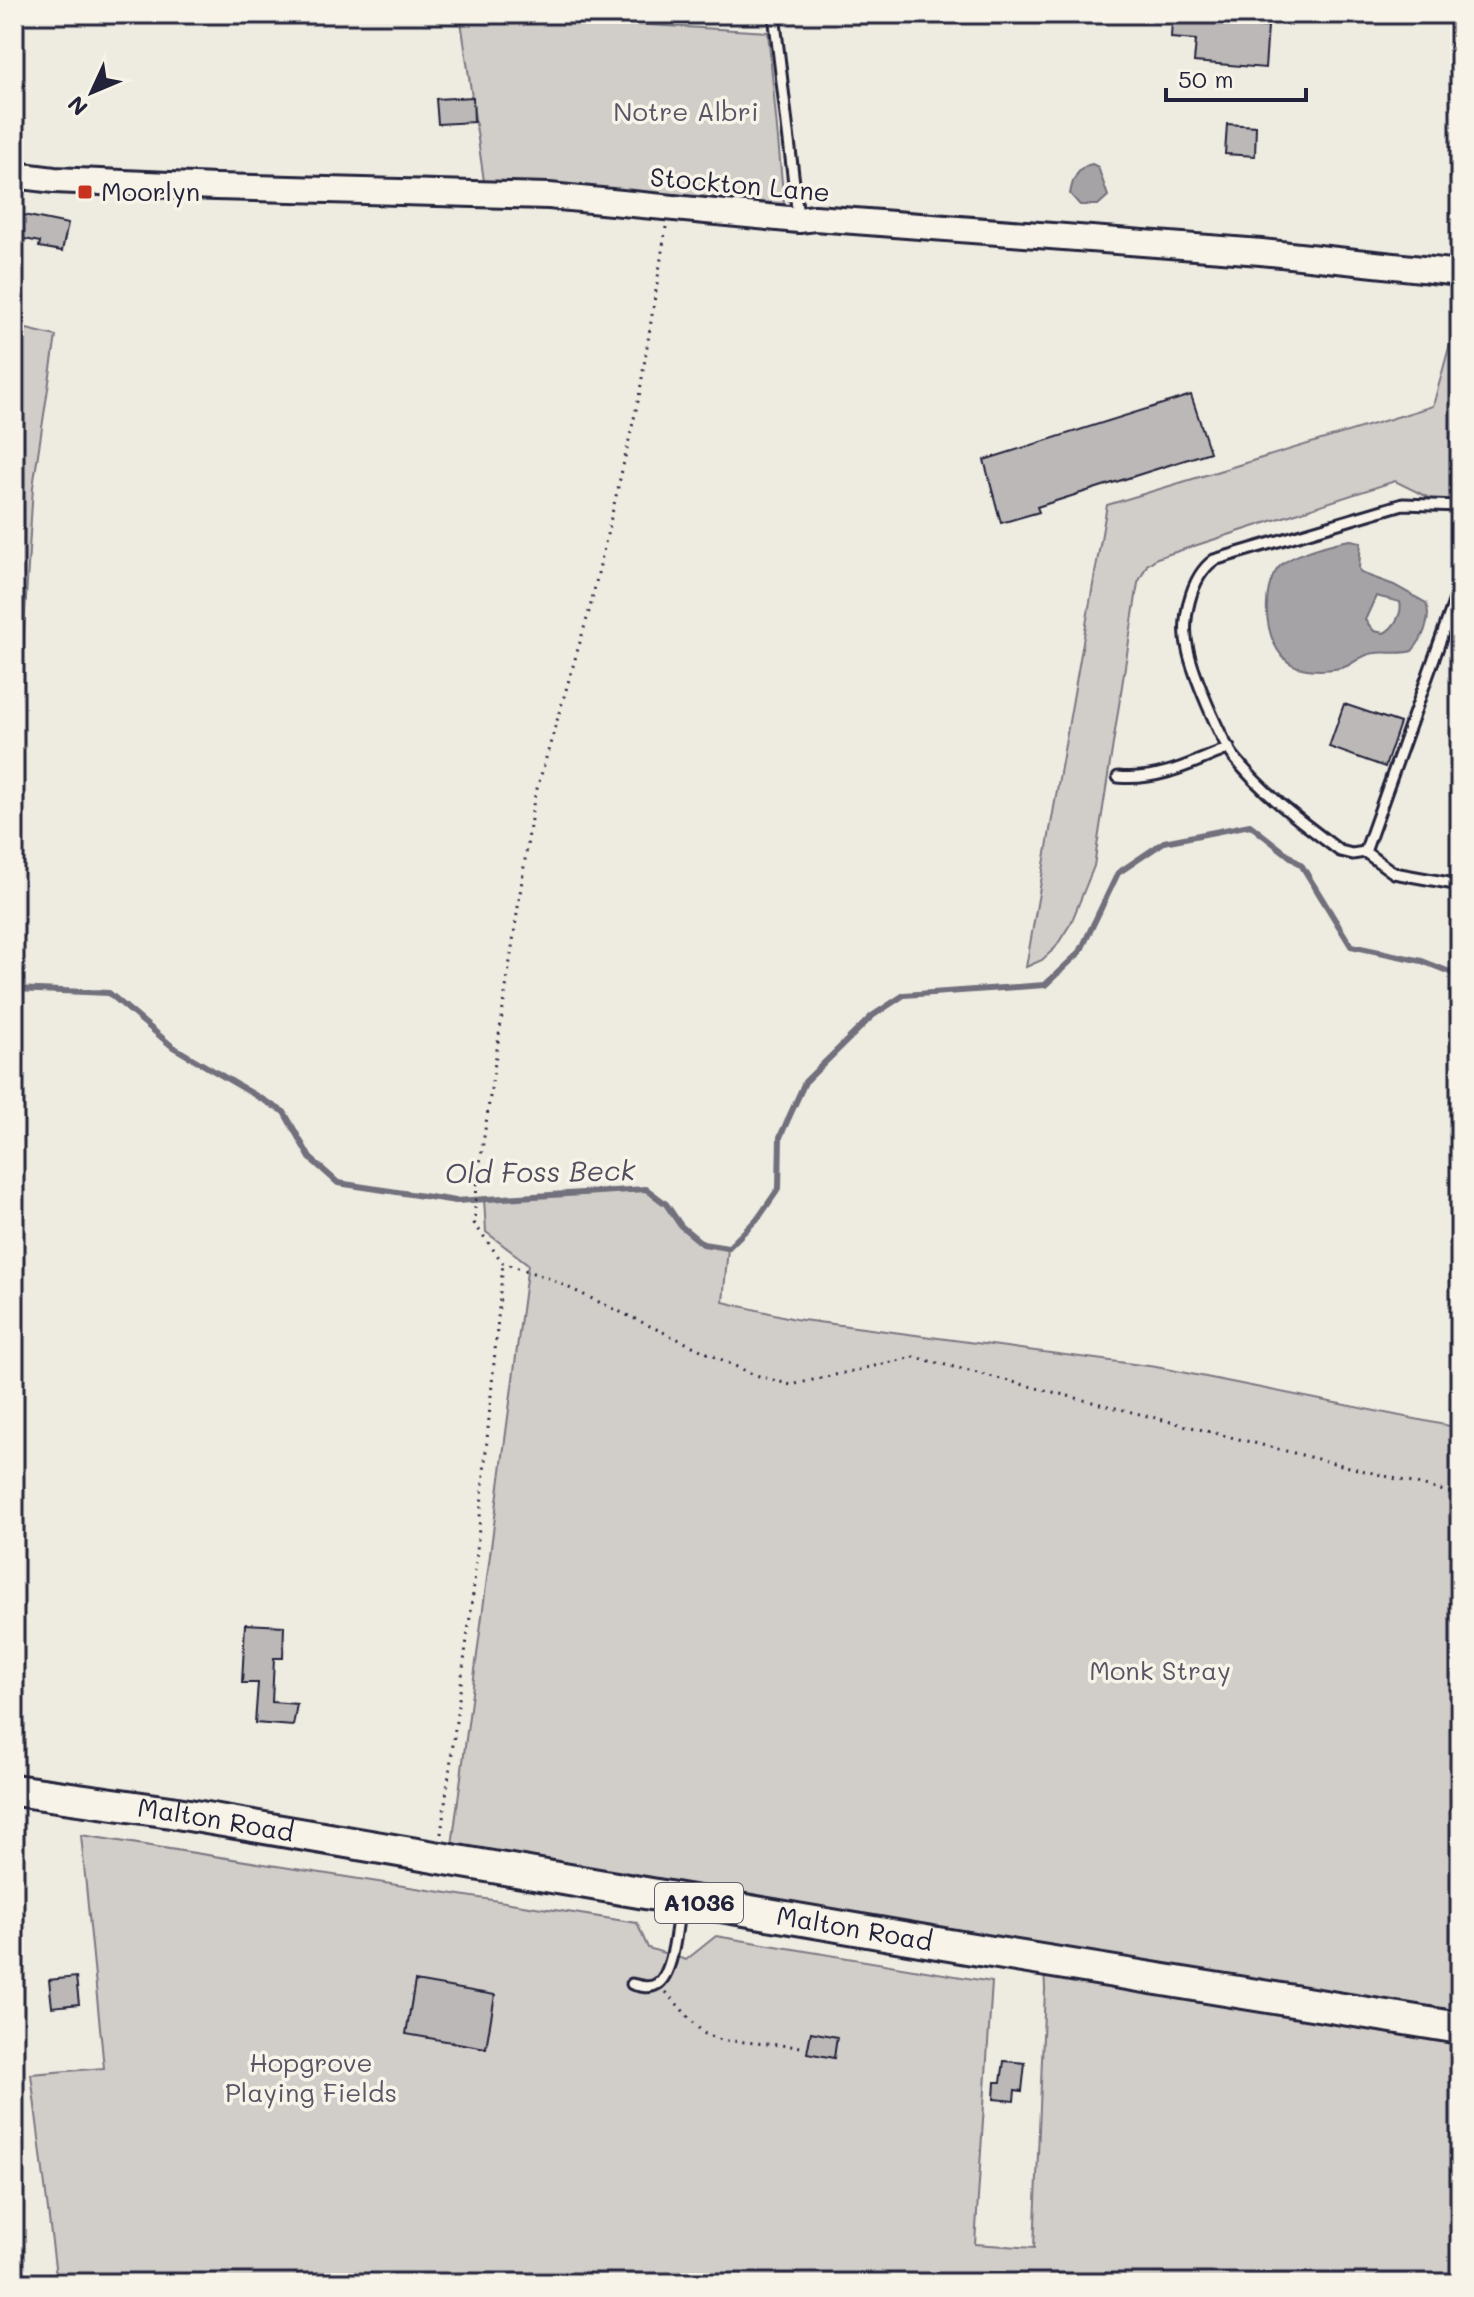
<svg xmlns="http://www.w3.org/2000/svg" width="1474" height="2297" font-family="Mali,sans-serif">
<rect width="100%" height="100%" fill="#eeebe1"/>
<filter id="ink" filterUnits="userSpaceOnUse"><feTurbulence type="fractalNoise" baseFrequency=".0125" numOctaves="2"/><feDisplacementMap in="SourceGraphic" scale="16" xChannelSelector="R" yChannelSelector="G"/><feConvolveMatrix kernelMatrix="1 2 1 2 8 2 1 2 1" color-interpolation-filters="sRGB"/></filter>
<g filter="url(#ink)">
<g fill="#d1cdc9" stroke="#7a7882" stroke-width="2">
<path d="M460,14H549L550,19L768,32L784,204L484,181Z"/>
<path d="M1460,307V513L1395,481L1157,558L1147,565L1138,583L1094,866L1071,923L1055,948L1042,960L1026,967L1107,505L1433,406Z"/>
<path d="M14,326L56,336L33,487L14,788Z"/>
<path d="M646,1189L666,1204L681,1226L703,1244L728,1248L723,1302L795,1319L1156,1367L1460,1428V2283H57L31,2074L104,2068L81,1835L637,1923L648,1948L686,1960L716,1936L992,1982L975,2244L1034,2248L1045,1989L1043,1944L452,1846L528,1264L486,1232L484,1199Z"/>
</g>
<g fill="#a6a3a6" stroke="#716f7b" stroke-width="2" fill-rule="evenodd">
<path d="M1092,164L1098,167L1108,196L1098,205H1080L1070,194C1072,181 1078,167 1092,164Z"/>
<path d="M1351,540L1361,542L1359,568L1361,573L1394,585L1426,603C1432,619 1423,639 1412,651C1400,655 1387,651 1375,653C1363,654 1357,661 1347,666C1334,671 1311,671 1298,667C1264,657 1257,588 1281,565C1293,554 1334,542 1351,540ZM1376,596L1400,602C1403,613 1394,628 1384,633L1374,631L1365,620Z"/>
</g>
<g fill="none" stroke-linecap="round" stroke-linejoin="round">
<path stroke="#716f7b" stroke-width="6" d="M14,989L109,993L173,1047L284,1112L310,1158L338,1183L456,1201L646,1189L666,1204L681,1226L703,1244L728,1248L759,1217L779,1188L780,1137L805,1082L872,1016L904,995L1045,985L1080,952L1118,873L1164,842L1250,825L1302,866L1351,946L1422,961L1460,976"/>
</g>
<g fill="#bbb8b7" stroke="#22223b" stroke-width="2">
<path d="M1172,19L1268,27L1265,68L1194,62L1196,40L1171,38Z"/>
<path d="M473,97L474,122L438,124L436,99Z"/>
<path d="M1227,124L1256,126L1255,156L1225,154Z"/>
<path d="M14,213L68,224L62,251L39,247L40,242L14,237Z"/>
<path d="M1191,395L1210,452L1037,507L1039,512L1001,523L984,460Z"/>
<path d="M1344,704L1400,723L1385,767L1329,747Z"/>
<path d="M245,1624L284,1626L283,1658H274L272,1702L297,1704L293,1726L255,1723L258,1683H242Z"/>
<path d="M76,1977L79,2004L52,2007L49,1980Z"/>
<path d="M415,1981L495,1995L486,2048L406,2034Z"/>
<path d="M811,2032L837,2037L834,2058L807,2053Z"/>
<path d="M1004,2061L1025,2063L1022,2091L1015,2090L1014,2101L994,2099L995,2082H1001Z"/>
</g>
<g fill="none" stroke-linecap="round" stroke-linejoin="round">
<g stroke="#22223b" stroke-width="15">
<g id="service">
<path d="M774,14L798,217"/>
<path d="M1460,506L1403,504L1214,560C1190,577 1181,622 1188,650C1193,674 1220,738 1234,757C1263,794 1303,823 1340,851L1352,854L1365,852L1394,873L1460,885"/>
<path d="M1449,617L1460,629"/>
<path d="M1118,777C1158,781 1193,763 1229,748"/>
<path d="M1365,852L1460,585"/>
<path d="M632,1984C640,1986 649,1989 657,1984C674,1974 677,1922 680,1903"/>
</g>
</g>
<g stroke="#22223b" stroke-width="30">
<path id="tertiary" d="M14,175L54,180L216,187L549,196L799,220L815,218L1261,252L1460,273"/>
</g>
<g stroke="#22223b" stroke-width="36">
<g id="primary">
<path id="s1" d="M14,1790L171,1812L961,1947L1460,2028"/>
</g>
</g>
<g stroke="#22223b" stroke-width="3" stroke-dasharray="2 6" stroke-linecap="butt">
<path d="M666,227L639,397L590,608L534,799L477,1184L474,1223L503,1263L548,1278L752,1374L791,1385L914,1357L1460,1495"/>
<path d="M441,1834L473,1594L503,1263"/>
<path d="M666,1992L703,2033L721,2040L802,2047"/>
</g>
<use href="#service" stroke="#f7f3e8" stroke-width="9"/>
<use href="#tertiary" stroke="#f7f3e8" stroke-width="24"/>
<use href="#primary" stroke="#f7f3e8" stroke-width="30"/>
</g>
</g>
<rect fill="#c8321e" stroke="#f7f3e8" stroke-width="3" x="77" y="184" width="16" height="16" rx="4"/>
<g text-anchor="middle" stroke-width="7" stroke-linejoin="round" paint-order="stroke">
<rect fill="#f7f3e8" stroke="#62616f" stroke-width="2" x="655" y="1883" width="88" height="40" rx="6"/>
<g font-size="24" font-weight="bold" fill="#22223b">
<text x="699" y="1911">A1036</text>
</g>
<g font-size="26" fill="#575566" stroke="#f7f3e8">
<text x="686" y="121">Notre Albri</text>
<text x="1160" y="1680">Monk Stray</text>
<text x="311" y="2072">Hopgrove<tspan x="311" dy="30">Playing Fields</tspan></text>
</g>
<g font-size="26" fill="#22223b" stroke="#f7f3e8">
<text transform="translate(740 185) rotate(5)" y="9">Stockton Lane</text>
<text dy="9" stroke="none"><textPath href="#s1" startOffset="204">Malton Road</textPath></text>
<text dy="9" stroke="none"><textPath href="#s1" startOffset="852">Malton Road</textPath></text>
</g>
<g font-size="26" fill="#22223b" stroke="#f7f3e8" text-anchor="start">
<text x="101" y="201">Moorlyn</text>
</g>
<g font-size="28" font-style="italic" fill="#504f60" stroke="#f7f3e8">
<text transform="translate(540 1172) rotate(-1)" y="10">Old Foss Beck</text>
</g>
</g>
<rect width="1474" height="2297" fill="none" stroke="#f7f3e8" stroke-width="48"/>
<rect x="24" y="24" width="1426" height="2249" fill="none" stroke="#22223b" stroke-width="3" filter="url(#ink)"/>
<g transform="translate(92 92) rotate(226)" stroke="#f7f3e8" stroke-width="6" paint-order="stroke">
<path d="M0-6L14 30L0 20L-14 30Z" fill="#22223b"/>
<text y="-12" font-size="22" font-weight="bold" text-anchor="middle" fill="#22223b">N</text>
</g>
<path d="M1166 88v12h140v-12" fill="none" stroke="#22223b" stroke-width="4"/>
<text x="1178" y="88" font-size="24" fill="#22223b" stroke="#f7f3e8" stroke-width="6" paint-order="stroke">50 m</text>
</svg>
